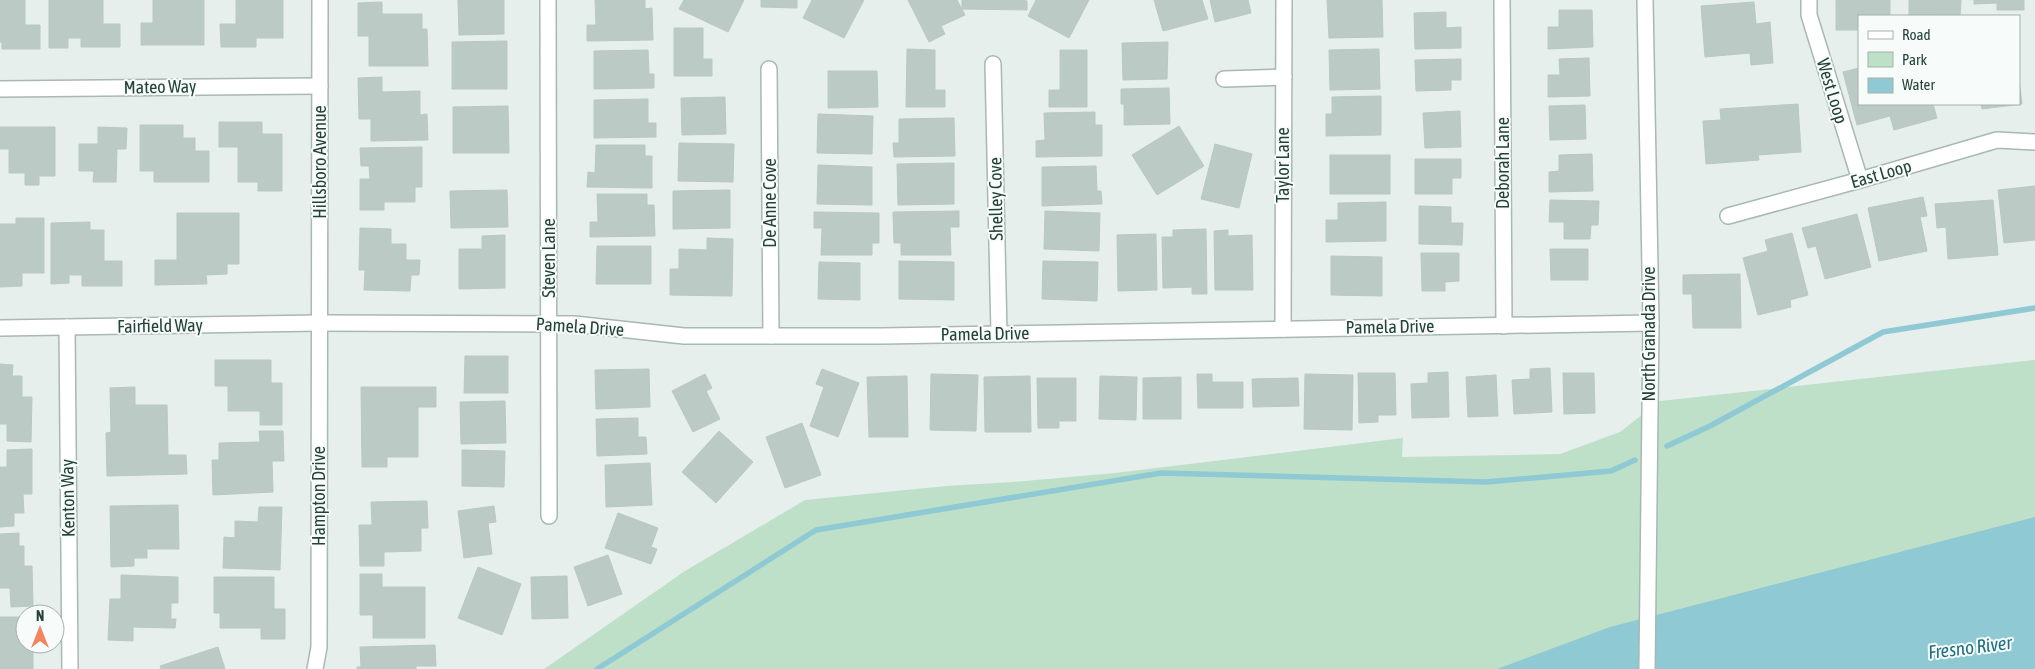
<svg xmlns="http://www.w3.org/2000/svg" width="2035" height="669" font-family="'Asap Condensed',sans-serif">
<rect width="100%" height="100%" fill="#e6efeb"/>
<path fill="#bfe0c8" d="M2035,360V669H544L685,571L805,500L946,486L1013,482L1115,473L1403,438L1402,457L1560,454L1620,432L1660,401Z"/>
<path fill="#8ec9d4" d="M2035,517V669H1497L1610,627Z"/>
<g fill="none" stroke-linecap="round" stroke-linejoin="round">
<g stroke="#8ec9d4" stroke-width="5.5">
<path d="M1667,446L1710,426L1883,332L2035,308"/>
<path d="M597,669L816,530L1161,473L1486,482L1611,471L1635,460"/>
</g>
</g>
<g fill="#bbcac4" stroke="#b8c9c2">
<path d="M0,0H25V25H40V49H2V42H0Z"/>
<path d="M49,0H103V24H120V47H81V38H68V48H49Z"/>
<path d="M153,0H204V45H141V23H153Z"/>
<path d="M236,0H283V38H256V47H221L220,24H236Z"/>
<path d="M458,0H504V34L459,35Z"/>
<path d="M595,0H645V9L652,8L653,40L587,41V25H596Z"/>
<path d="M684,0H744L728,32L679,9Z"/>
<path d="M761,0H797V8L761,7Z"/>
<path d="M812,0H864L844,38L803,18Z"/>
<path d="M908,0H957L965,15L941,26L945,34L929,42Z"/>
<path d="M962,0H1022L1027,1V10L962,9Z"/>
<path d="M1036,0H1089L1069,38L1028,16Z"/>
<path d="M1154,0H1202L1208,19L1163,31Z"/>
<path d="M1210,0H1248L1251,13L1215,22Z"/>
<path d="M1327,0H1382L1383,37L1329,38Z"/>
<path d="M1836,0H1890V16H1859V30H1836Z"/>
<path d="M1909,0H1961L1960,16L1909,15Z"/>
<path d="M1974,0H2024V10H1997V3L1974,4Z"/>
<path d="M382,2V14H422V29H427L428,66H369V36H358V3Z"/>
<path d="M1754,2L1756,24L1770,22L1773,63L1751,65L1750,53L1705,57L1701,6Z"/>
<path d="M1559,10H1592L1593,47L1548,49V27H1559Z"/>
<path d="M1446,12V28L1461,27V48L1415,49L1414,13Z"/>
<path d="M674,28H703V59H712V76H674Z"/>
<path d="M507,41V89H452V42Z"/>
<path d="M1168,42L1167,79L1123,80L1122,43Z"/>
<path d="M907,49L935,50V90H945V107H906Z"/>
<path d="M1379,49L1380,89L1330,90L1329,50Z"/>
<path d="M648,50L649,74H654V88L594,89V51Z"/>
<path d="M1060,50H1087V107H1049V90H1060Z"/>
<path d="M1589,58L1590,96L1548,97V75H1560L1559,59Z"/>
<path d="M1461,59V80H1451V90L1416,91L1415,60Z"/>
<path d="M1859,68V104H1933L1937,118L1894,130L1890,116L1857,125L1843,72Z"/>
<path d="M828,71H877L878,107L828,108Z"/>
<path d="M382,77V92L420,91V115L427,114L428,140L371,141V119H359L358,78Z"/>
<path d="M2019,80L2022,104L1982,109L1981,104H2019Z"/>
<path d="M1169,88L1170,124L1124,125V104H1121V89Z"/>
<path d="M1381,96V135L1326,136V114H1332V97Z"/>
<path d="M725,97L726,134L682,135L681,98Z"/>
<path d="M648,99V123H656V137L594,138V100Z"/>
<path d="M1798,104L1801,152L1758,155L1759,160L1706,164L1703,121L1721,120L1720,109Z"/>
<path d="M1585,105L1586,139L1550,140L1549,106Z"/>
<path d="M508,106L509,153H453V107Z"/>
<path d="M1460,111L1461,147L1425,148L1423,113Z"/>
<path d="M1095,112V125H1102V156L1036,157V141L1045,140L1044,113Z"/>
<path d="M818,114L873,116L872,154L817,153Z"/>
<path d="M954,118L955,156L894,157L893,143H899V119Z"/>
<path d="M219,122H262V134H282V191H258V182H238V147H219Z"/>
<path d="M140,125H183V138H195V151H209V182H154V171H140Z"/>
<path d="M1179,126L1204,166L1157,195L1132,155Z"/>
<path d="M0,127H55V176H39V185H25V173H9V149H0Z"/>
<path d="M98,127L127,128L126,149H117L116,182H93L94,171H79V144H98Z"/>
<path d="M679,143L734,144L733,182L678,181Z"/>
<path d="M1215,144L1252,154L1239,208L1201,199Z"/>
<path d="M596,145H645V156H652V188L587,187L588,172L595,173Z"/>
<path d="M422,147V187H415V202H384V210H360V179H370L369,166H361L360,148Z"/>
<path d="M1592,154L1593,191L1549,192V172L1559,171V155Z"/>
<rect x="1330" y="155" width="60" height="39"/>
<path d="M1415,159H1461V178H1452V194H1415Z"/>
<path d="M954,163V204L898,205L897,164Z"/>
<path d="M818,165L872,167V205L817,204Z"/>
<path d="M1096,166L1097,191H1101L1102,204L1042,206V167Z"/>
<path d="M2035,186V240L2004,243L1998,190Z"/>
<path d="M507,190L508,227L451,228L450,191Z"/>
<path d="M730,190V228L673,229V191Z"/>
<path d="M597,194H647V205H654L655,236L590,237V222H598Z"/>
<path d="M1923,197L1927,216L1920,217L1927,251L1879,261L1868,208Z"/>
<path d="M1550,200L1599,201L1598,225H1591L1590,239H1564V222H1549Z"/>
<path d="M1993,200L1998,255L1948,259L1946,227L1937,228L1935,204Z"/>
<path d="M1386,202V241L1326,242V220H1338V203Z"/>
<path d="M1419,206L1451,207V223H1463L1462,245L1419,244Z"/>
<path d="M959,211V227H950L951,255H901V243H894L893,212Z"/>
<path d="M1045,211L1100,213L1099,251L1044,249Z"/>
<path d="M814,212L879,213V243H872V255H821L822,228H814Z"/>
<path d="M177,213H239V264H227V274L206,275L207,284L155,285V260H177Z"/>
<path d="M1857,214L1871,267L1825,279L1816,246L1808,248L1802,228Z"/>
<path d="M16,218H44V273H22V286L0,287V224H16Z"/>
<path d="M90,222V230H104V261H122V286H82V275H69V283L51,284V223Z"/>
<path d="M360,228L391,229V244H406V260H420L419,275H411L410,291L364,290L365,270H359Z"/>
<path d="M1206,229L1207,294H1192V287L1163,288L1162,237H1173V230Z"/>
<path d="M1228,230V236L1252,235L1253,290H1215L1214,231Z"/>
<path d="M1792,233L1808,295L1790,300L1791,307L1758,315L1743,258L1768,251L1765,240Z"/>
<path d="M1156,234L1157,290L1118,291L1117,235Z"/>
<path d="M505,235V288L459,289V249H482V236Z"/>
<path d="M707,238L733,239L732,296L670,295V269H679V249L707,250Z"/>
<path d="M597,246H651V284H596Z"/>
<path d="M1550,249H1588V280H1551Z"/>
<path d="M1421,253H1459V281L1445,282V291H1422Z"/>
<path d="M1331,256L1382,257V296L1331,295Z"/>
<path d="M899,261L954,262V300L899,299Z"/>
<path d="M1043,261L1098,262L1097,301L1042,299Z"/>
<path d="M819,262L860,263V300L818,299Z"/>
<path d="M1740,274L1741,328H1693L1692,294H1683V275Z"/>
<path d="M465,356H508V393H464Z"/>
<path d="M215,360H271V383H282V425H260V411H228V386H215Z"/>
<path d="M0,364L13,365L12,376H22V397H32L31,442L7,441V424H0Z"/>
<path d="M1550,368L1552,412L1514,414L1512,380L1530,379V369Z"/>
<path d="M649,369L650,407L596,409L595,370Z"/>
<path d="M822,369L859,383L838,437L810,426L824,387L816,384Z"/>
<path d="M1448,372L1449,417L1412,418L1411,384L1428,383V373Z"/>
<path d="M1358,373H1395L1396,415H1378V422L1359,423Z"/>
<path d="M1563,373H1594L1595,413L1564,414Z"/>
<path d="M705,374L712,388L706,391L720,419L693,432L672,391Z"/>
<path d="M931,374L978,375L976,431L930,430Z"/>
<path d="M1197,374H1212V382H1243V408H1198Z"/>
<path d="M1305,374L1353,375L1352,430L1304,429Z"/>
<path d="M1496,375L1498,416L1468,417L1466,377Z"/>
<path d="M907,376L908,437H869L867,377Z"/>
<path d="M1030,376L1031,432H985L984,377Z"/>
<path d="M1100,376L1137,377L1136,420L1099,419Z"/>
<path d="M1181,377V419H1143V378Z"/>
<path d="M1037,378H1076V421H1059V428H1038Z"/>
<path d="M1298,378L1299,406L1253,407L1252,379Z"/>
<path d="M135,387V405H167L168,455H186L187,474L107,476L106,433L111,432L110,388Z"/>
<path d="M361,387H436V407H418V457H387V467H362Z"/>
<path d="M505,401L506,443L461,444L460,402Z"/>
<path d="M638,418V437H646L647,454L597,456L596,419Z"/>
<path d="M802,423L821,475L785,488L766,437Z"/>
<path d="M259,431H283L284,461H272L273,492L213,495L212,460H219V443L260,442Z"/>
<path d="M719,431L753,462L716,503L682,472Z"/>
<path d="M32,449V494H23L24,513H14V526L0,527V467H7V450Z"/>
<path d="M462,450L505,451L504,487L462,486Z"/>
<path d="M650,463L652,505L606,507L605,465Z"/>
<path d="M427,501L428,528H421V551L384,552V566H360L359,525H372L371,502Z"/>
<path d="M178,505L179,549H147V558H134V566L111,567L110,506Z"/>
<path d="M494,506L496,522L488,523L492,554L464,558L458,511Z"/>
<path d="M259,507H282L280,570L223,568L224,537L235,538V521L258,522Z"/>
<path d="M618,513L658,528L651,547L657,549L651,564L605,548Z"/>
<path d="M19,533V546H24V566H32L33,606L11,607L10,588H0V534Z"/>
<path d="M608,555L622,594L588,606L574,567Z"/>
<path d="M478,567L521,584L502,635L458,618Z"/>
<path d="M360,574H382V587H425V638H373V615H360Z"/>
<path d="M121,575L178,577V603H171V619H176L175,628L133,627V641L108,640L110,599H121Z"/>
<path d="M567,576L568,618L532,619L531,577Z"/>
<path d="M214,577H274V609H285V639H261V628H220V613H214Z"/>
<path d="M0,617H25V644H33V669H0Z"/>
<path d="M435,645L436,666H416V669H357V667H361L360,647Z"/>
<path d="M218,647L225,669H161L160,666Z"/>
</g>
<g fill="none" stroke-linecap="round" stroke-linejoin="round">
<g stroke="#a8b8b2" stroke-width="18">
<g id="minor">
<path d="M548,0L549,516"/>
<path d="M1502,0L1504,326"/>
<path d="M1809,0V15L1860,180"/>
<path d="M993,64L999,334"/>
<path d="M769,69L771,336"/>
<path d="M1224,79L1284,77"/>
<path d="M0,89L320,86"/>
<path d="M1728,216L1860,180L1997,140L2035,142"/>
<path d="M67,327L70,669"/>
<path d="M0,328L320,323L574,324L684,336H882L1651,323"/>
<path d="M1283,329L1284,0"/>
<path d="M315,669L319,647L320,0"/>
</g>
</g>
<g stroke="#a8b8b2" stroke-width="18">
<path id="tertiary" d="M1645,0L1651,323L1647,669"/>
</g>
<use href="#minor" stroke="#fff" stroke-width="15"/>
<use href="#tertiary" stroke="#fff" stroke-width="15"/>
</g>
<g text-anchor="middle" stroke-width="4" stroke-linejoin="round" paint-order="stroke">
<g font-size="18" fill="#24423a" stroke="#f7fbf9">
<text transform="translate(160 87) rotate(-1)" y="6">Mateo Way</text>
<text transform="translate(1832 91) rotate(73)" y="6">West Loop</text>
<text transform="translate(320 162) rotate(-90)" y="6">Hillsboro Avenue</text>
<text transform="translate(1503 163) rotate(-90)" y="6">Deborah Lane</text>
<text transform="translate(1283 165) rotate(-90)" y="6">Taylor Lane</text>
<text transform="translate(1881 174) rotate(-16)" y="6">East Loop</text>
<text transform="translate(996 199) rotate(-91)" y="6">Shelley Cove</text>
<text transform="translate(770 203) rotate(-90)" y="6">De Anne Cove</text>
<text transform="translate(549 258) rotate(-90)" y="6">Steven Lane</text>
<text transform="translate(160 326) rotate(-1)" y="6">Fairfield Way</text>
<text transform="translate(580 327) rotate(4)" y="6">Pamela Drive</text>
<text transform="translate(1390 327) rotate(-1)" y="6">Pamela Drive</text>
<text transform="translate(985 334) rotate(-1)" y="6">Pamela Drive</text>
<text transform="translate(1649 334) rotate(-90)" y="6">North Granada Drive</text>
<text transform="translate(319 496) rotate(-90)" y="6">Hampton Drive</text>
<text transform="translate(68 498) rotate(-91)" y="6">Kenton Way</text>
</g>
<g font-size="19" font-style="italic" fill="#1c6f80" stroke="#f7fbf9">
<text transform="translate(1970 647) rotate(-7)" y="7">Fresno River</text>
</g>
</g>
<rect x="1858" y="15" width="162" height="90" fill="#f7fbf9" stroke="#a3b1ad"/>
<rect x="1868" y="31" width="25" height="8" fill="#ffffff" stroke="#a3b1ad"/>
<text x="1902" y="40" font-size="15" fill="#24423a">Road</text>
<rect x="1868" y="52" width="25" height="15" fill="#bfe0c8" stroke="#a3b1ad"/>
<text x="1902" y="65" font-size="15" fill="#24423a">Park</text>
<rect x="1868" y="78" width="25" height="15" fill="#8ec9d4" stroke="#a3b1ad"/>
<text x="1902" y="90" font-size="15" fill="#24423a">Water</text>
<g transform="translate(40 629)"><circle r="24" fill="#f7fbf9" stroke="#a3b1ad"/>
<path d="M0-4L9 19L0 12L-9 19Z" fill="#f4845f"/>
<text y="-8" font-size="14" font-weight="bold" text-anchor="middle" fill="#24423a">N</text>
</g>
</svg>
